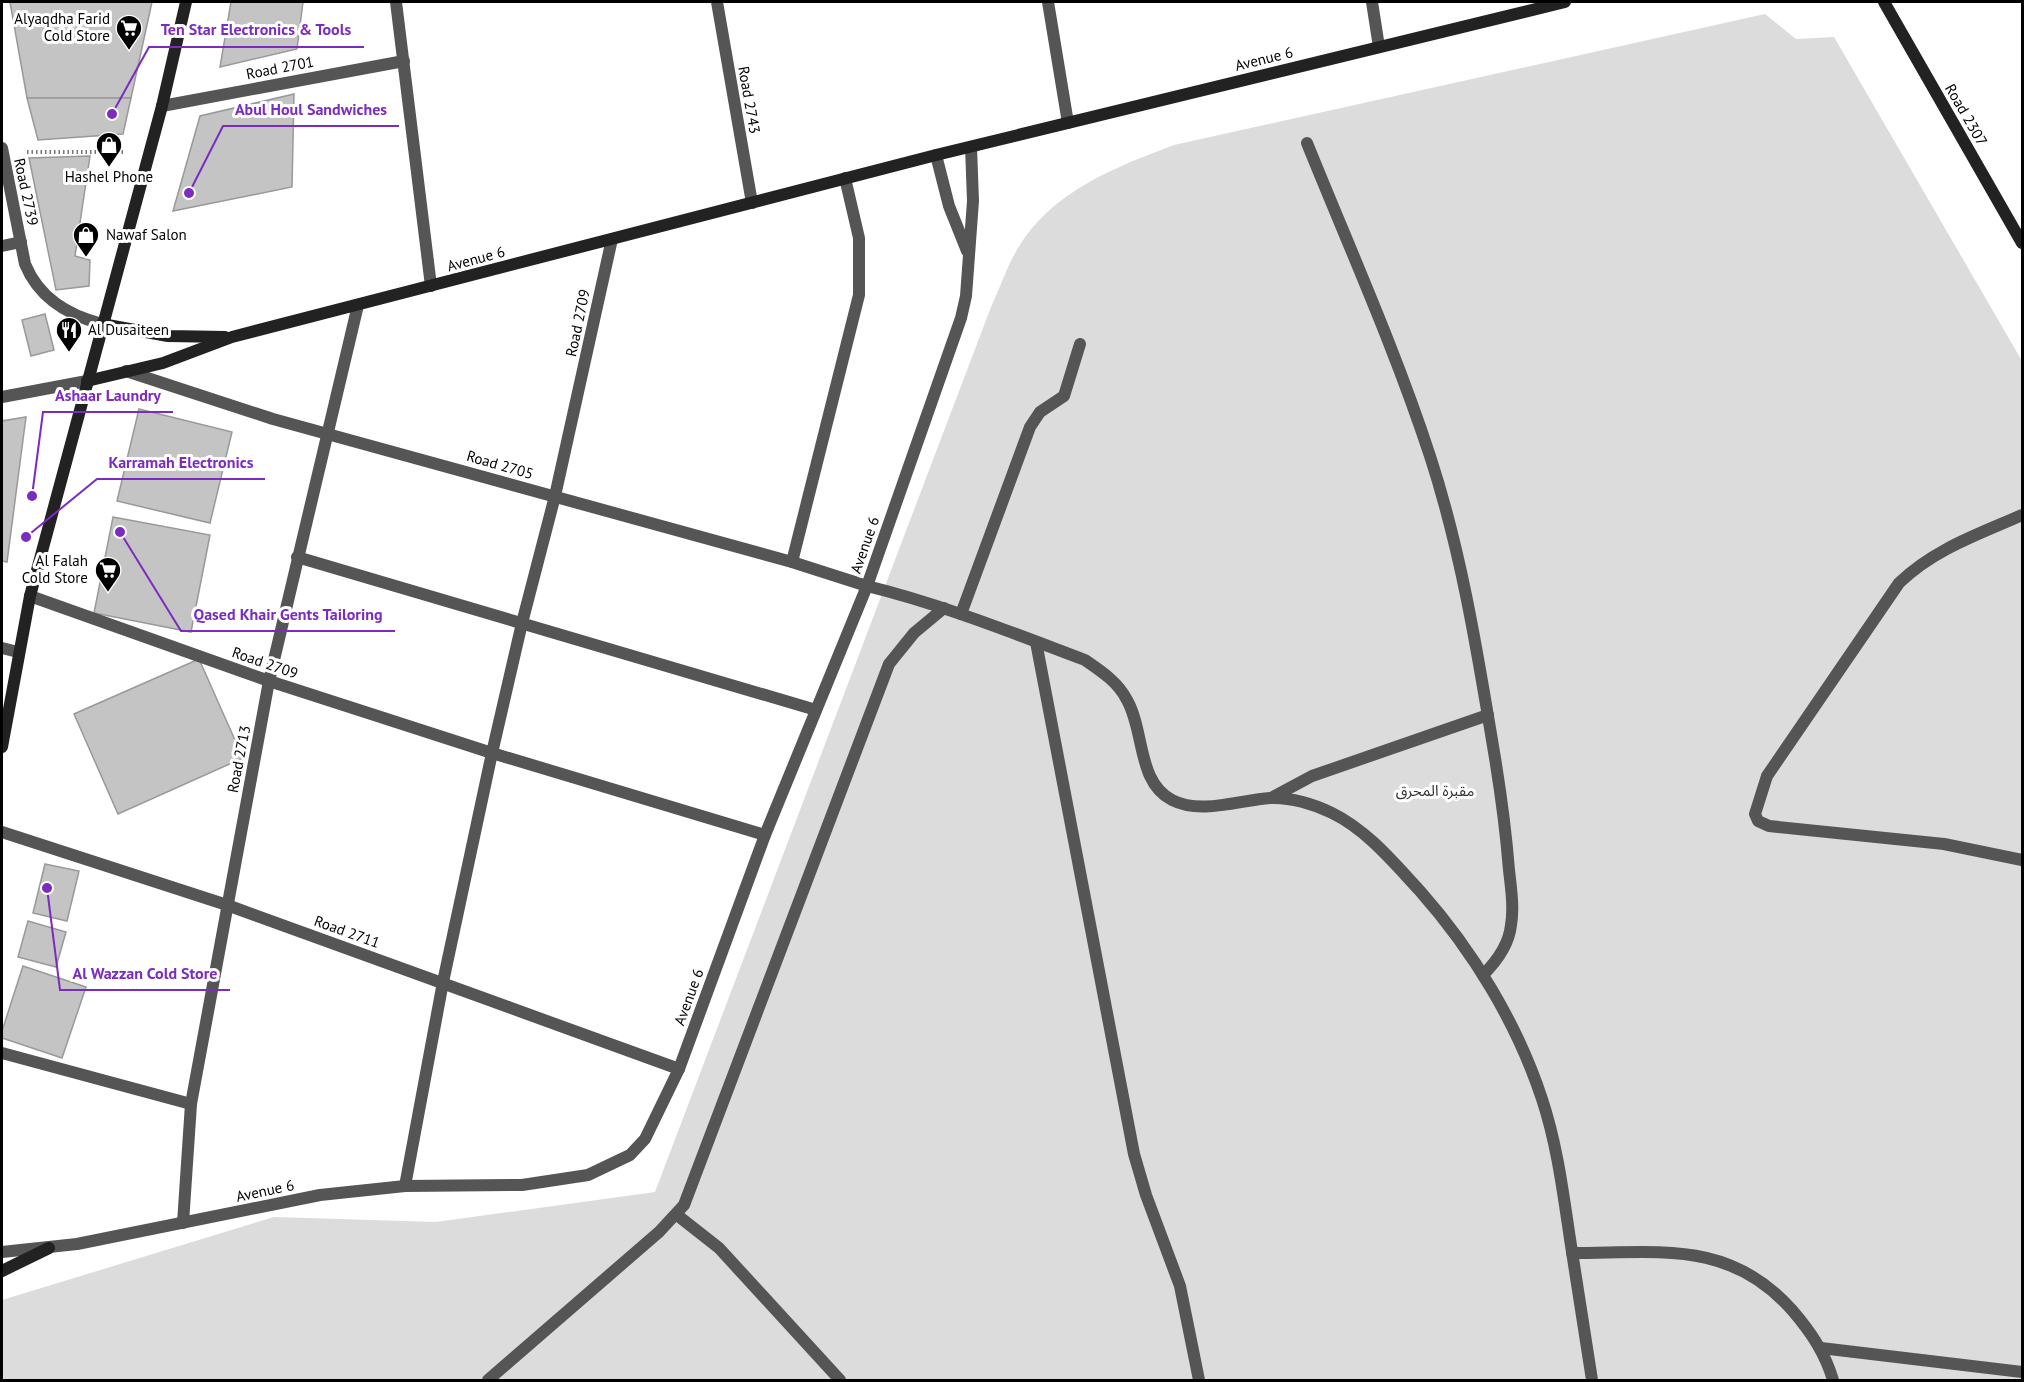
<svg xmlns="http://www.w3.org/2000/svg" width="2024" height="1382" font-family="'PT Sans','Noto Sans Arabic',sans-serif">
<rect width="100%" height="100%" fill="#fff"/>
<path fill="#dcdcdc" d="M1765,14L1796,39L1834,37L2022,361V1380H2V1300L274,1217L436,1222L655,1192L991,307C1000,288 1007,266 1018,248C1052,191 1116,167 1174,145Z"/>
<g fill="#c4c4c4" stroke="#999" stroke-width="1.5">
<path d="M10,2H152L131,98H27Z"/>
<path d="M231,2H303L297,49L220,67Z"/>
<path d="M294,94L292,187L173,211L200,116Z"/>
<path d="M27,98H131L123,134L38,140Z"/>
<path d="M90,156L75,256L90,260L89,286L56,290L29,158Z"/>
<path d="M45,314L54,350L31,356L22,320Z"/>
<path d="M139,409L232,432L210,523L117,501Z"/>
<path d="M26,417L7,562L2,561V421Z"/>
<path d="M113,517L210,535L191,632L94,613Z"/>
<path d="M199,659L243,758L118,814L74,714Z"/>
<path d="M45,864L79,871L67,921L33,913Z"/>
<path d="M28,921L66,932L56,967L18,957Z"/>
<path d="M23,966L86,987L62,1058L2,1038V1031Z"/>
</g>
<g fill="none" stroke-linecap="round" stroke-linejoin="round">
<path stroke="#777" stroke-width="4" stroke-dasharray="1.5 3" stroke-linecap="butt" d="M27,152H125"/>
<g stroke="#555" stroke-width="12">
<path d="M1307,143C1349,247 1395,349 1430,456C1462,554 1478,656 1495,758C1501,795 1506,832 1509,870C1511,888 1514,907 1511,925C1509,945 1497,961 1483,975"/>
<path d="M2022,515C1979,534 1934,549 1899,583L1767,776L1755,814L1758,821L1769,826L1944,844L2022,860"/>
<path d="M792,562L859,295V238L845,178"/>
<path d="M867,586C941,604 1013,633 1085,660C1101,671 1118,682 1127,700C1145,732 1137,782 1172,800C1201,815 1240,800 1270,798C1290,797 1314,804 1332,813C1367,830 1394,863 1420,891C1473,951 1517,1023 1542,1099C1557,1144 1563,1192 1570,1239C1577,1286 1585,1333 1592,1380"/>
<path d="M961,614L1030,427L1040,412L1064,396L1080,344"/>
<path d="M1036,642L1134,1154L1146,1195L1180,1286L1199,1380"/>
<path d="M1271,798L1312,776L1488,715"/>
<path d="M677,1215L719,1248L840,1380"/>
<path d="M1572,1253C1658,1253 1729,1239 1792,1310C1811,1332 1825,1353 1833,1380"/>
<path d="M1821,1348L2022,1372"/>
<path d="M488,1380L659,1232L684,1205L889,664L914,633L944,608"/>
</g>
<g stroke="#555" stroke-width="12">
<path d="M396,2L431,286"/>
<path d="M717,2L752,203"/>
<path d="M1048,2L1068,123"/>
<path d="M1372,2L1379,47"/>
<path d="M162,106L404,61"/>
<path d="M2,148L25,264C39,298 67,315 102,324"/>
<path d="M936,155L949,206L967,251"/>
<path d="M2,246L21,242"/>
<path d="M126,371L273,419L792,562L867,586"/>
<path d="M2,397L87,381"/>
<path d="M297,557L816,710"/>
<path d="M30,596L269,681L492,753L765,835"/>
<path d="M2,648L18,652"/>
<path d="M2,832L227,905L679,1069"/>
<path d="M2,1053L191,1104"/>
<path d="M405,1186L443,982L492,753L522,623L555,496L612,239"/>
<path d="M183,1223L191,1104L269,681L358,305"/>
<path d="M2,1252L77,1244L320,1195L405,1186L522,1185L588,1175L630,1155L645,1139L679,1069L765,835L867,586L961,318L966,296L973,201L971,147"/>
</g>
<g stroke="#222" stroke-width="12">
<path d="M1884,2L2022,243"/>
<path d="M102,324L168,336L225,337"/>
<path d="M87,381L163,363L232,337L936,155L1565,2"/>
<path d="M2,747L30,596L162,106L186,2"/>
<path d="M2,1271L49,1248"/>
</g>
</g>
<defs>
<g id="supermarket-pin" transform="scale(1.35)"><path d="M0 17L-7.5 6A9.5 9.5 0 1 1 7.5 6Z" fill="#000" stroke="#fff"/><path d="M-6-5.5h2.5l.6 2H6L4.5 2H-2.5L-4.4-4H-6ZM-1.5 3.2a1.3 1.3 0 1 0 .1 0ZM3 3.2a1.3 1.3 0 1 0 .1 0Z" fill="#fff"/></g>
<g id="shop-pin" transform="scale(1.35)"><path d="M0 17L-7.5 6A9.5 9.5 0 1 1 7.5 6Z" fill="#000" stroke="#fff"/><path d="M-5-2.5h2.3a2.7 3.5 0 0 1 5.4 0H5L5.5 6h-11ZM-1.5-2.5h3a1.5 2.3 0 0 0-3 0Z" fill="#fff"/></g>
<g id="restaurant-pin" transform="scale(1.35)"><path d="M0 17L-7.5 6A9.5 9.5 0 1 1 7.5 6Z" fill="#000" stroke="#fff"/><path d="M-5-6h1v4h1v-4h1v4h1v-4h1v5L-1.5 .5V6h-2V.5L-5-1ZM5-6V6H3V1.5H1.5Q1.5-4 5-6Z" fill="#fff"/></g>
</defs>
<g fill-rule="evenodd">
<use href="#supermarket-pin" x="129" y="28"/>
<use href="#shop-pin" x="109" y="145"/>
<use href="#shop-pin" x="86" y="235"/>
<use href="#restaurant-pin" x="69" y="330"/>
<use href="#supermarket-pin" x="108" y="570"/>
</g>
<g text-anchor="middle" stroke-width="6" stroke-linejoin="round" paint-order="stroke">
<g font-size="15" fill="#000" stroke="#fff" text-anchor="end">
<text x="110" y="24">Alyaqdha Farid<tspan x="110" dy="17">Cold Store</tspan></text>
<text x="109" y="182" text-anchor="middle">Hashel Phone</text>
<text x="106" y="240" text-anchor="start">Nawaf Salon</text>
<text x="88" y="335" text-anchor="start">Al Dusaiteen</text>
<text x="88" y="566">Al Falah<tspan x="88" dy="17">Cold Store</tspan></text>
</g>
<g font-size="15" fill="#000" stroke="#fff">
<text transform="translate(1264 59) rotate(-14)" y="5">Avenue 6</text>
<text transform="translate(280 68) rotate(-11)" y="5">Road 2701</text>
<text transform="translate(749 100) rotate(80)" y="5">Road 2743</text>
<text transform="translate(1966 115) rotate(60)" y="5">Road 2307</text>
<text transform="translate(26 192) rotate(78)" y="5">Road 2739</text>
<text transform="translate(476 259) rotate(-15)" y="5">Avenue 6</text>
<text transform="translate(578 323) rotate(-78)" y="5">Road 2709</text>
<text transform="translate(500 465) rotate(16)" y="5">Road 2705</text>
<text transform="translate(865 545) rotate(-71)" y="5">Avenue 6</text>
<text transform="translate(265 663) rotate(19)" y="5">Road 2709</text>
<text transform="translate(239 759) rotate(-79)" y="5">Road 2713</text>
<text transform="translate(347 932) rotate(20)" y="5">Road 2711</text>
<text transform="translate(689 997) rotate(-70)" y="5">Avenue 6</text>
<text transform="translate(265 1191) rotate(-12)" y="5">Avenue 6</text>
</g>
<g font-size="15" fill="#333" stroke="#fff">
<text x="1435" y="796">مقبرة المحرق</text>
</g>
</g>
<path fill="none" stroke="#7b2cbf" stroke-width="2" d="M112 114L149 47H364M189 193L223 126H399M32 496L43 412H173M26 537L97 479H265M120 532L181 631H395M47 888L60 990H230"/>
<g fill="#7b2cbf" stroke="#fff" stroke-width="2">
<circle cx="112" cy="114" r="6"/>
<circle cx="189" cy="193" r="6"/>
<circle cx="32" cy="496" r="6"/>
<circle cx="26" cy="537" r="6"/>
<circle cx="120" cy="532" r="6"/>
<circle cx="47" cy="888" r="6"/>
</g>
<g font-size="16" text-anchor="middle" font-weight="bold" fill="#7b2cbf" stroke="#fff" stroke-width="6" stroke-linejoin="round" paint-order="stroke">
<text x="256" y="35">Ten Star Electronics &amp; Tools</text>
<text x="311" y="115">Abul Houl Sandwiches</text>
<text x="108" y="401">Ashaar Laundry</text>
<text x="181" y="468">Karramah Electronics</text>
<text x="288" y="620">Qased Khair Gents Tailoring</text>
<text x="145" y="979">Al Wazzan Cold Store</text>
</g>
<rect width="2024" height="1382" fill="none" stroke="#000000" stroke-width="6"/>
</svg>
